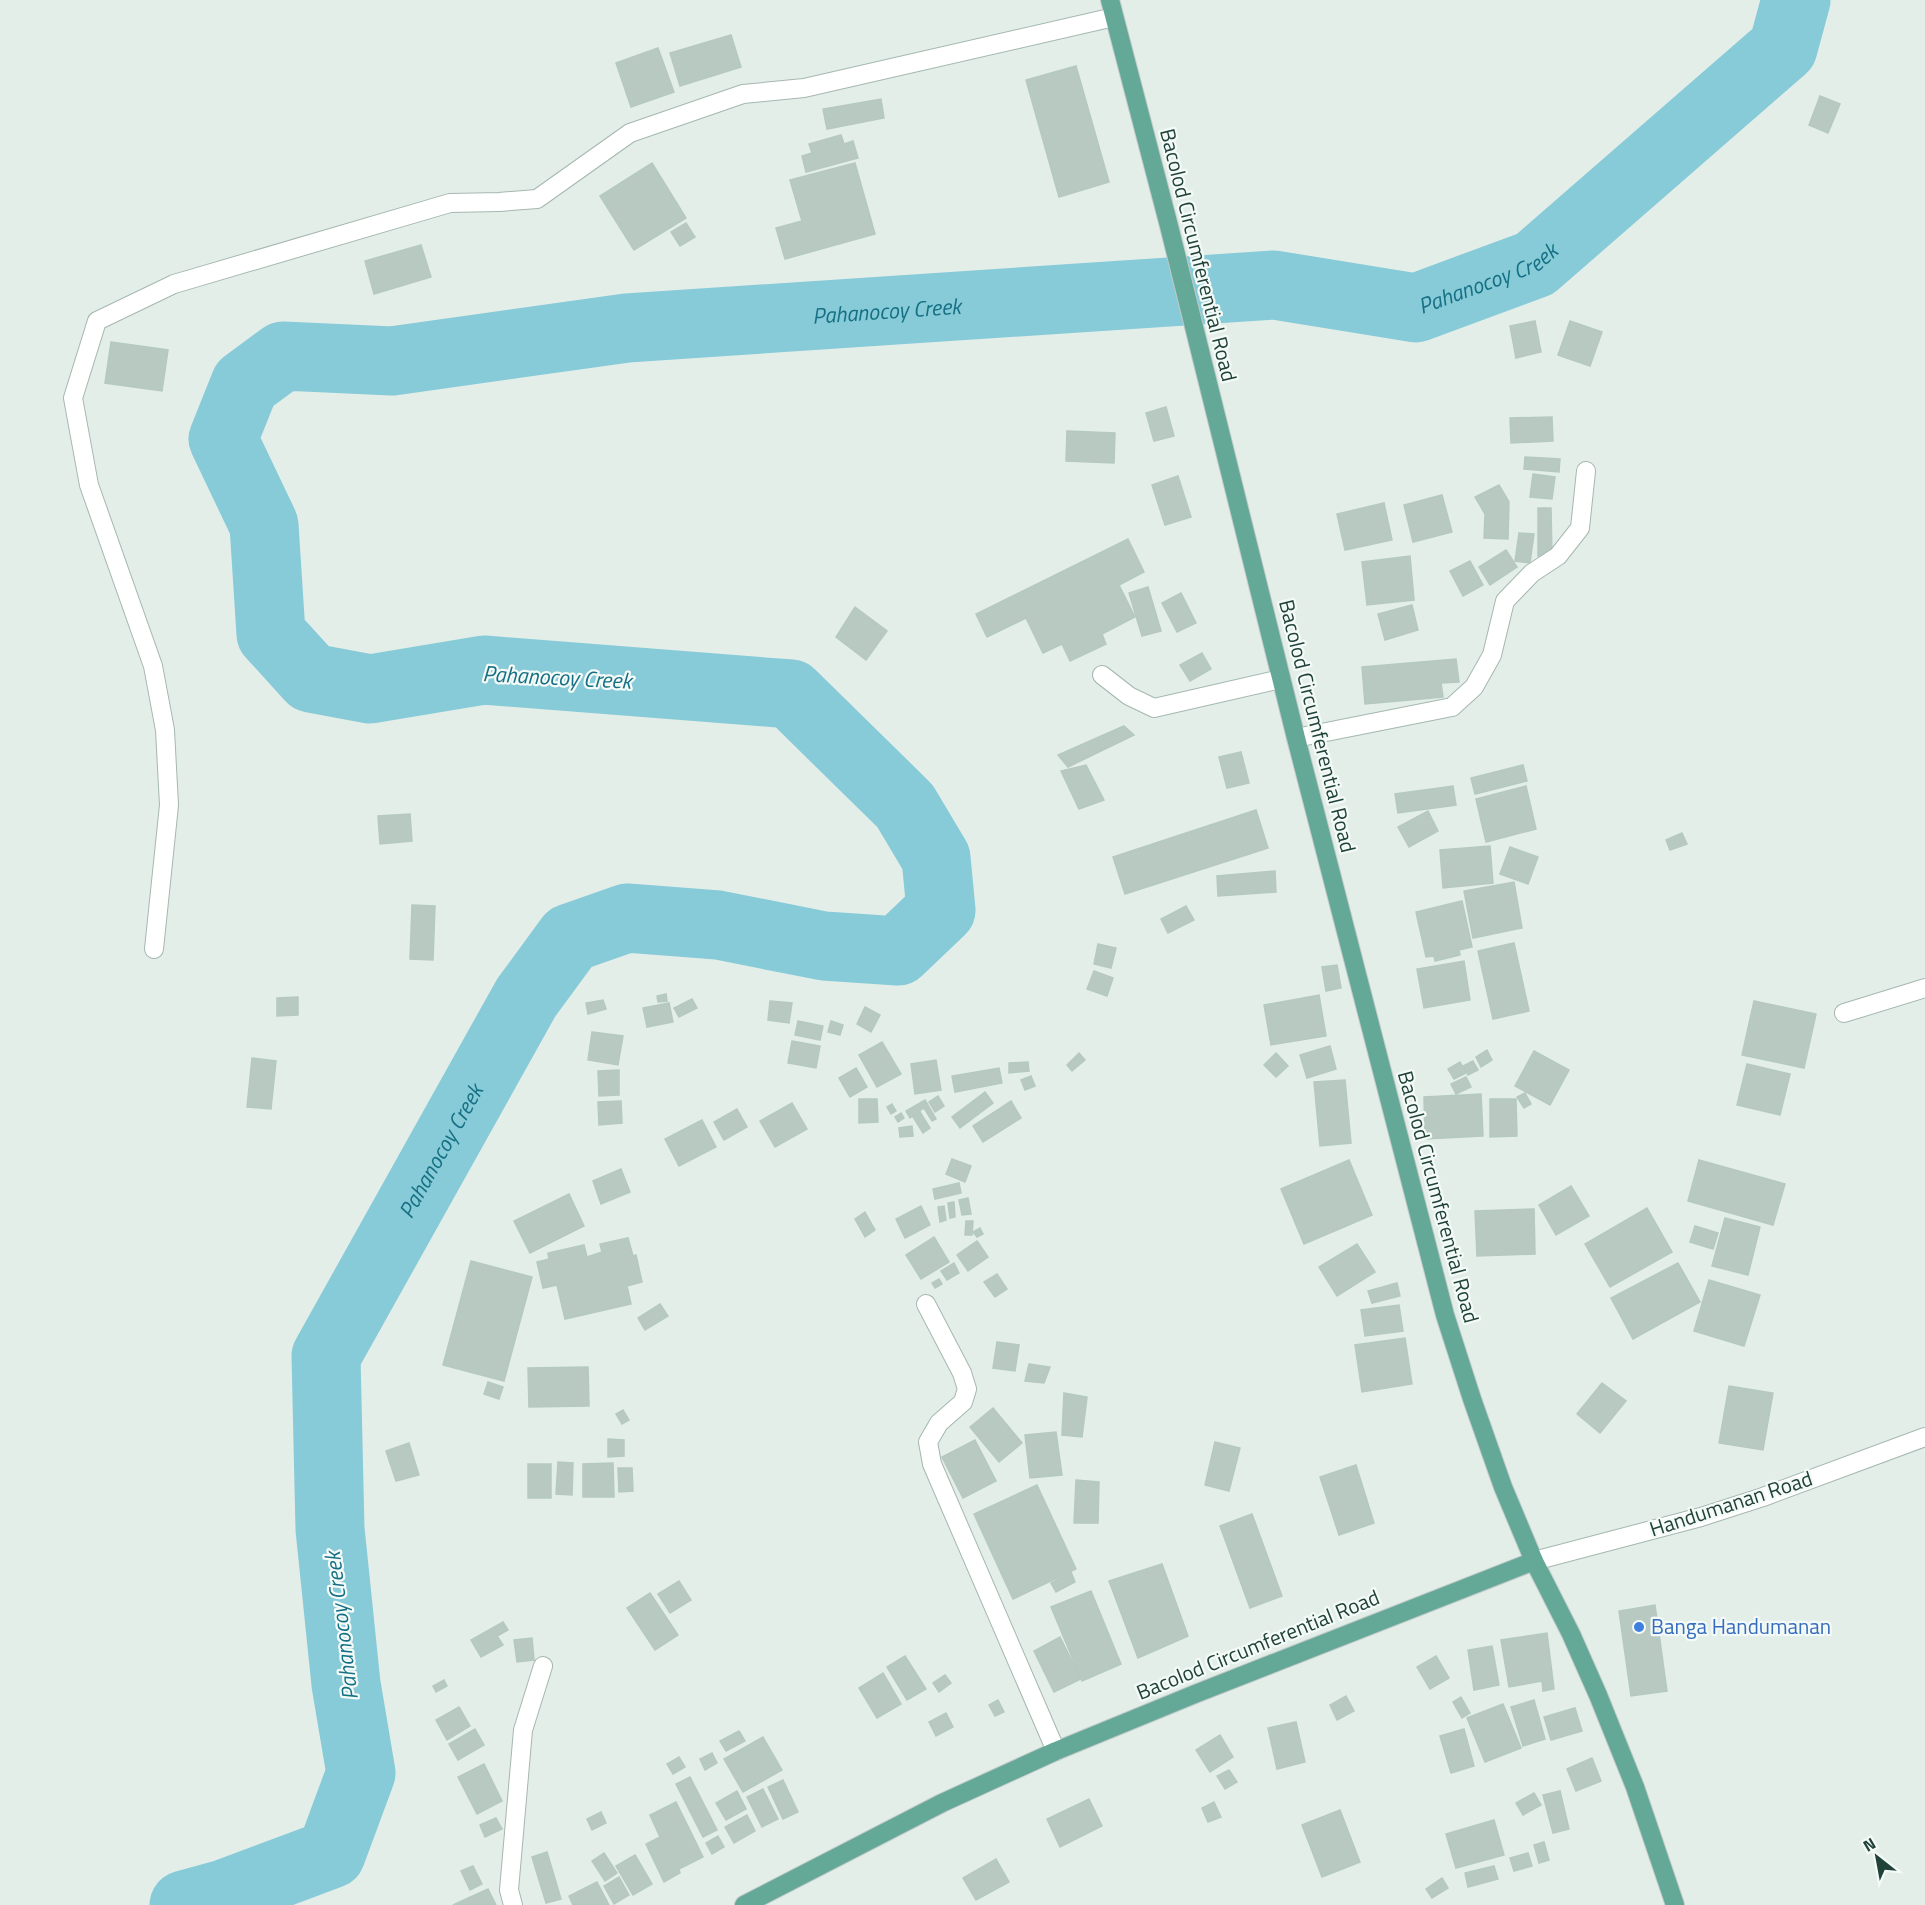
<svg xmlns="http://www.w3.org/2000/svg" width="1925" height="1905" font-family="'Titillium Web',sans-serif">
<rect width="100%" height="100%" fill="#e3eee9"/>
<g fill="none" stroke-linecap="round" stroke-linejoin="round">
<path stroke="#87cad8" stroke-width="69" id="s1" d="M184,1905L224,1894L331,1854L361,1773L346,1684L330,1529L326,1356L526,998L570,938L627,918L718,925L824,946L898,951L941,910L936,858L905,806L791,694L484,670L370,689L311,678L271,634L264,525L223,439L245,384L283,356L392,361L627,328L1274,285L1416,308L1535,264L1783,48L1796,0"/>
</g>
<g fill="#b8c9c2" stroke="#b5c9c1" stroke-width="1.5">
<path d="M731,35L741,67L680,86L670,53Z"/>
<path d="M658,48L674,92L631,107L616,63Z"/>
<path d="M1076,66L1109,182L1059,197L1026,80Z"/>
<path d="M1820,96L1840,104L1828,133L1809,125Z"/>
<path d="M881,99L884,118L827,129L823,109Z"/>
<path d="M841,135L844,144L853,141L858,158L806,172L802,156L812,153L809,144Z"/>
<path d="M652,163L686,218L634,250L600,196Z"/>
<path d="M855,163L875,234L785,259L776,228L802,221L790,180Z"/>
<path d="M686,223L695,237L680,246L671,232Z"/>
<path d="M421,245L431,277L374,294L365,261Z"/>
<path d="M1535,321L1541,352L1516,358L1510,326Z"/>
<path d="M1570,321L1602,332L1590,366L1558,355Z"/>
<path d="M111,342L168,350L162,391L105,383Z"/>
<path d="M1166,407L1174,436L1154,441L1146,413Z"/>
<path d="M1552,417L1553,441L1511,443L1510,418Z"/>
<path d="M1067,431L1115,433L1114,463L1066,461Z"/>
<path d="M1525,457L1560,459L1559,472L1524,469Z"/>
<path d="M1533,474L1555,477L1552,499L1530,497Z"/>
<path d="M1178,476L1191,517L1165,525L1152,485Z"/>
<path d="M1499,485L1509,502L1508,539L1484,538L1485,514L1475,497Z"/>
<path d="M1442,495L1452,532L1413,542L1404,505Z"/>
<path d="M1384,503L1392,540L1345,550L1337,514Z"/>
<path d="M1538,508H1551L1552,555L1538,556Z"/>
<path d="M1519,533L1534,534L1530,563L1515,561Z"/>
<path d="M1128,539L1144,572L1119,585L1135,617L1102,634L1106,644L1070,661L1062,644L1043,653L1026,618L987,637L976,614Z"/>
<path d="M1506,550L1517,567L1490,585L1479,567Z"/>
<path d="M1410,556L1414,600L1367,605L1362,562Z"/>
<path d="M1470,561L1483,585L1463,596L1450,571Z"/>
<path d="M1148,587L1161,631L1142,636L1129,593Z"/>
<path d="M1181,593L1196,623L1177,632L1162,603Z"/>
<path d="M1412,605L1418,630L1385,640L1378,614Z"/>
<path d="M855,607L887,631L866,660L836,637Z"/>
<path d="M1202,653L1211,669L1190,681L1180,665Z"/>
<path d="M1456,659L1459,682L1441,683L1443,697L1365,704L1362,667Z"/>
<path d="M1124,726L1134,735L1068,767L1058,755Z"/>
<path d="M1241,752L1249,783L1227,788L1219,757Z"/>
<path d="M1086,765L1104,800L1079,809L1061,771Z"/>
<path d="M1523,765L1527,781L1475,794L1471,778Z"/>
<path d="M1453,786L1456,805L1398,813L1395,794Z"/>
<path d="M1526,786L1536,829L1486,842L1476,799Z"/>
<path d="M1256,810L1268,848L1125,894L1113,857Z"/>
<path d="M1428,811L1438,831L1409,847L1398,827Z"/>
<path d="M410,814L412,841L380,844L378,816Z"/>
<path d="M1682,833L1687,844L1670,850L1666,840Z"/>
<path d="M1490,846L1493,883L1443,888L1440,850Z"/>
<path d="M1510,847L1538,857L1528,884L1500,874Z"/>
<path d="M1275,871L1276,892L1218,896L1217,876Z"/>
<path d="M1514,882L1522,928L1473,938L1464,891Z"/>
<path d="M1462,901L1472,947L1459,950L1460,955L1435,961L1434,956L1426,957L1416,912Z"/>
<path d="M412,905L435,906L433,960L410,959Z"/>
<path d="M1186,906L1194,920L1168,933L1161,919Z"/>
<path d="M1514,943L1529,1011L1493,1019L1478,951Z"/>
<path d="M1098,944L1116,948L1111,968L1094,964Z"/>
<path d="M1464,961L1470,1000L1424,1008L1417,969Z"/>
<path d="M1337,965L1341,988L1326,991L1322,967Z"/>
<path d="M1094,971L1113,978L1107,996L1087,989Z"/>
<path d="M666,994L667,1001L658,1002L657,996Z"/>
<path d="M1319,995L1326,1036L1271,1045L1264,1005Z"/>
<path d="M298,997V1015L277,1016V998Z"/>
<path d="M692,999L697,1008L679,1017L674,1008Z"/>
<path d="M603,1000L606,1009L588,1014L586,1003Z"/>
<path d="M770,1001L792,1003L789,1023L768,1020Z"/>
<path d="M1754,1001L1816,1014L1804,1068L1742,1055Z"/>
<path d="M669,1003L673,1022L647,1027L643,1008Z"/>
<path d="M865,1007L880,1015L871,1032L857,1024Z"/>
<path d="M798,1021L823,1026L820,1040L795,1035Z"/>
<path d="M831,1021L843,1025L840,1035L828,1032Z"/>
<path d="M592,1032L623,1036L618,1065L588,1060Z"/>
<path d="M792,1041L820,1046L816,1068L788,1063Z"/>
<path d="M882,1042L901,1074L877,1087L859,1055Z"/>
<path d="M1330,1046L1336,1069L1307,1078L1300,1055Z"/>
<path d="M1487,1050L1492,1060L1481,1067L1476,1057Z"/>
<path d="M1534,1051L1569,1070L1550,1105L1515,1086Z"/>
<path d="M1079,1053L1085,1060L1072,1071L1067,1065Z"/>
<path d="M1276,1053L1288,1066L1276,1077L1264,1065Z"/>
<path d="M252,1058L276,1061L271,1109L247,1107Z"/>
<path d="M936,1060L941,1090L915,1094L911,1064Z"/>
<path d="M1473,1061L1478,1070L1468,1075L1463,1066Z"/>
<path d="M1028,1062L1029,1071L1009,1073V1063Z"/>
<path d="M1460,1062L1466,1073L1454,1079L1448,1069Z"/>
<path d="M1747,1064L1790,1074L1780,1115L1737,1105Z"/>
<path d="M856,1068L867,1087L850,1097L839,1078Z"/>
<path d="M999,1068L1002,1083L955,1092L952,1076Z"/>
<path d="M619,1070V1095L599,1096L598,1071Z"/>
<path d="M1031,1076L1035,1086L1025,1090L1021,1080Z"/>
<path d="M1466,1077L1471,1087L1456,1094L1451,1084Z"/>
<path d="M1345,1080L1351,1143L1320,1146L1314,1082Z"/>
<path d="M985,1092L993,1103L960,1128L952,1117Z"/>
<path d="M1525,1093L1531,1104L1524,1108L1517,1097Z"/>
<path d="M1481,1094L1483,1136L1425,1139L1424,1097Z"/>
<path d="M938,1096L944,1106L935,1112L929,1102Z"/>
<path d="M859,1099H877L878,1122L859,1123Z"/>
<path d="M1490,1099H1516L1517,1136L1490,1137Z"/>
<path d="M925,1100L936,1119L932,1121L924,1108L910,1118L906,1111Z"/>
<path d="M621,1101L622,1123L599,1125L598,1102Z"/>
<path d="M1011,1101L1021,1118L983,1142L973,1126Z"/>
<path d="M792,1103L807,1129L775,1147L760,1121Z"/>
<path d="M892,1104L896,1111L891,1114L887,1107Z"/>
<path d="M737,1109L747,1127L724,1140L714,1122Z"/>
<path d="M920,1112L930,1128L923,1133L913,1117Z"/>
<path d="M901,1113L904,1118L898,1122L895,1117Z"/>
<path d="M702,1120L716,1147L679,1166L665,1139Z"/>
<path d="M912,1126L913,1136L900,1137L899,1128Z"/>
<path d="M952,1159L971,1166L965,1182L946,1174Z"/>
<path d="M1349,1160L1372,1215L1304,1244L1281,1189Z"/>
<path d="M1699,1160L1785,1184L1773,1225L1688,1201Z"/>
<path d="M621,1169L630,1192L601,1204L593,1181Z"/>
<path d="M959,1183L961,1193L935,1199L933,1189Z"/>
<path d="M1571,1186L1589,1216L1556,1235L1539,1205Z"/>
<path d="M569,1194L584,1226L530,1253L514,1221Z"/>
<path d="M968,1198L971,1214L962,1215L959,1200Z"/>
<path d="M954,1202L955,1217L950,1218L948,1203Z"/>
<path d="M921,1206L930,1225L905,1238L896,1219Z"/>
<path d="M944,1206L946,1220L940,1222L938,1207Z"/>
<path d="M1647,1208L1672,1252L1610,1287L1585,1244Z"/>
<path d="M1534,1209L1535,1254L1477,1256L1475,1211Z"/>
<path d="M865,1212L875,1230L865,1237L855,1219Z"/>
<path d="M1725,1218L1760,1227L1748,1275L1712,1266Z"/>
<path d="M966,1221H973L972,1235H965Z"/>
<path d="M1695,1226L1718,1233L1713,1249L1690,1242Z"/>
<path d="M980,1228L983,1234L977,1237L973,1232Z"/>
<path d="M934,1237L949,1262L921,1279L906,1255Z"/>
<path d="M628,1238L633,1256L636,1255L642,1282L627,1286L631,1304L565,1319L557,1285L543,1288L537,1262L549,1259L548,1253L584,1245L587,1257L602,1252L600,1244Z"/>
<path d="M977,1241L988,1257L968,1271L957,1255Z"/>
<path d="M1357,1244L1375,1272L1337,1296L1319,1267Z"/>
<path d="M471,1261L532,1277L504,1381L443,1365Z"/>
<path d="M954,1263L959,1273L947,1280L941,1271Z"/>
<path d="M1678,1263L1700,1302L1633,1339L1611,1298Z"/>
<path d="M997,1274L1007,1289L995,1297L984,1282Z"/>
<path d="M939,1279L942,1284L935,1288L932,1283Z"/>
<path d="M1709,1280L1760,1295L1744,1346L1694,1331Z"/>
<path d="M1397,1283L1400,1296L1372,1303L1368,1291Z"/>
<path d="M660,1304L668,1316L645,1330L638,1318Z"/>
<path d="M1399,1305L1403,1331L1365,1336L1361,1310Z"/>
<path d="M1405,1338L1412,1384L1362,1392L1355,1345Z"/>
<path d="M997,1342L1019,1345L1015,1371L993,1368Z"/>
<path d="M1029,1364L1050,1367L1044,1383L1025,1381Z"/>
<path d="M588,1367L589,1406L529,1407L528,1368Z"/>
<path d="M488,1382L503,1387L499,1399L484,1394Z"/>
<path d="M1602,1383L1626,1401L1600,1433L1577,1414Z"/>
<path d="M1729,1386L1773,1393L1763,1450L1719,1443Z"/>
<path d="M1064,1393L1087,1397L1082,1437L1062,1435Z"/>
<path d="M993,1408L1022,1443L999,1462L970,1427Z"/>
<path d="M623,1410L629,1420L622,1424L616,1414Z"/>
<path d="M1056,1432L1062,1475L1030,1478L1025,1435Z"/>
<path d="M608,1439L624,1440V1456L608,1457Z"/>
<path d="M975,1440L996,1481L963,1498L942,1457Z"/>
<path d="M1215,1442L1240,1448L1229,1491L1205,1485Z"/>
<path d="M409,1443L419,1475L396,1481L386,1451Z"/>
<path d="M558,1462L573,1463L572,1495L556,1494Z"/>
<path d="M613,1463L614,1497H583V1464Z"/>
<rect x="528" y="1464" width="23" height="34"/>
<path d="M1356,1465L1374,1523L1339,1535L1320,1477Z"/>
<path d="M618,1468H632L633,1491L619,1492Z"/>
<path d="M1076,1480L1099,1482L1098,1523H1074Z"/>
<path d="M1037,1485L1076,1569L1013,1599L974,1514Z"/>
<path d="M1252,1514L1282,1596L1250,1608L1220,1526Z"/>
<path d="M1162,1564L1188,1636L1138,1658L1109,1581Z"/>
<path d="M1071,1572L1075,1582L1056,1592L1051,1583Z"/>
<path d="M679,1581L691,1600L670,1613L658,1594Z"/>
<path d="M1091,1591L1121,1664L1082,1681L1051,1607Z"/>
<path d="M650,1593L678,1635L655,1650L627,1608Z"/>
<path d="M1655,1605L1667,1691L1631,1696L1619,1611Z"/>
<path d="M503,1622L508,1630L497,1636L503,1645L481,1657L471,1640Z"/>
<path d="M1547,1633L1554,1689L1543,1691L1542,1681L1509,1687L1501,1640Z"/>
<path d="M1060,1637L1081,1679L1054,1692L1034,1651Z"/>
<path d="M532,1638L534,1660L517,1662L514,1640Z"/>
<path d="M1492,1646L1499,1685L1474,1690L1468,1650Z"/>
<path d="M905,1656L926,1689L907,1700L887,1667Z"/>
<path d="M1436,1656L1449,1678L1430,1689L1417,1667Z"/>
<path d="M883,1673L901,1704L877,1718L859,1688Z"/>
<path d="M945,1675L951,1683L939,1692L933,1683Z"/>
<path d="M444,1680L447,1686L436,1692L433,1686Z"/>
<path d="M1346,1696L1354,1711L1337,1720L1330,1705Z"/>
<path d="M1461,1697L1470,1713L1462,1718L1453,1702Z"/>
<path d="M998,1700L1004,1712L995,1716L989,1705Z"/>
<path d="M1534,1700L1545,1739L1523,1746L1511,1707Z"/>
<path d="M1503,1704L1521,1748L1485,1762L1467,1718Z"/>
<path d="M459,1707L470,1726L447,1740L436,1720Z"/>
<path d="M1575,1708L1582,1731L1551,1740L1544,1717Z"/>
<path d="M946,1713L953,1727L936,1736L929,1722Z"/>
<path d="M1296,1722L1305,1762L1277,1769L1268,1728Z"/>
<path d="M475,1729L484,1745L458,1760L449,1744Z"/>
<path d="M1464,1729L1474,1766L1451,1773L1440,1736Z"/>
<path d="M739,1731L745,1741L726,1751L720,1741Z"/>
<path d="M1220,1735L1233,1757L1210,1772L1196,1750Z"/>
<path d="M763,1737L782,1770L743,1792L724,1759Z"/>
<path d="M712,1753L717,1763L705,1770L700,1759Z"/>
<path d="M679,1757L685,1767L673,1774L667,1764Z"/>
<path d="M1592,1758L1601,1781L1576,1791L1567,1769Z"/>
<path d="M484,1764L502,1801L477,1814L458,1777Z"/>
<path d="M1229,1770L1237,1782L1225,1789L1217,1776Z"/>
<path d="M690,1777L717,1830L703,1837L676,1784Z"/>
<path d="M783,1780L798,1812L783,1819L768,1787Z"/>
<path d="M763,1789L778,1819L762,1827L747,1797Z"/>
<path d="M737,1791L746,1809L726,1820L716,1803Z"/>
<path d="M1560,1791L1569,1829L1553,1833L1543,1795Z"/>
<path d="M1534,1793L1541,1805L1523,1815L1516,1803Z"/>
<path d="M1089,1799L1102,1826L1060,1847L1047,1819Z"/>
<path d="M676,1802L703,1857L679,1869L680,1873L664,1882L646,1844L660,1837L650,1815Z"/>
<path d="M1214,1802L1221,1817L1208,1822L1202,1808Z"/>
<path d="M1340,1810L1360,1862L1322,1877L1302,1825Z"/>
<path d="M601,1812L606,1823L592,1830L587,1819Z"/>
<path d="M747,1815L755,1831L734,1843L725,1827Z"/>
<path d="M496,1818L502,1829L485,1837L480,1825Z"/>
<path d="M1494,1820L1504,1855L1456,1868L1446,1834Z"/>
<path d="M718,1836L724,1847L712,1854L706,1843Z"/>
<path d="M1544,1842L1549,1860L1539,1863L1534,1845Z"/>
<path d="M547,1852L561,1899L546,1903L532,1857Z"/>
<path d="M604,1853L617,1873L605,1881L592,1861Z"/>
<path d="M1528,1853L1532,1866L1514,1871L1510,1858Z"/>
<path d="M635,1855L652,1884L633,1895L616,1866Z"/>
<path d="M996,1859L1009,1882L976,1900L963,1878Z"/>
<path d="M473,1866L482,1884L470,1890L461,1871Z"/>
<path d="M1494,1866L1498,1879L1468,1887L1465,1873Z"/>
<path d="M619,1877L629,1895L614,1904L604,1886Z"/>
<path d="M1442,1878L1448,1888L1432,1898L1426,1889Z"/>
<path d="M597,1882L609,1905H573L569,1896Z"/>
<path d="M488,1889L496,1905H453Z"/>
</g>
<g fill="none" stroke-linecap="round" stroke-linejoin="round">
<g stroke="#a5b7b1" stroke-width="20">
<g id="minor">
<path d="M1102,675L1129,696L1154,708L1281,679"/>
<path d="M1296,738L1452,707L1474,687L1492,655L1505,601L1532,573L1558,556L1580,528L1586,471"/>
<path d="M154,949L169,805L165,730L153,666L89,485L73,398L97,321L174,284L450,203L499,202L537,199L630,133L743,94L804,88L1114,17"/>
<path d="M1844,1013L1925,988"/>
<path d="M926,1304L962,1373L967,1389L963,1402L939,1423L928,1442L932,1464L1056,1751"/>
<path d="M1534,1561L1701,1517L1763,1497L1925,1437"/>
<path d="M513,1905L509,1890L523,1730L543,1666"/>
</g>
</g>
<g stroke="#c1cac8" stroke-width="20">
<g id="major">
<path d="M1110,0L1169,226L1296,738L1445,1315L1472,1399L1503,1487L1534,1561L1571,1634L1598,1695L1635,1787L1675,1905"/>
<path d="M744,1905L942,1803L1056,1751L1195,1694L1534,1561"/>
</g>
</g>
<use href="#minor" stroke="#fff" stroke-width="18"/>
<use href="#major" stroke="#64a897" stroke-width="18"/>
</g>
<circle fill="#3f7fe0" stroke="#f4faf7" stroke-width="2" cx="1639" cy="1627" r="6"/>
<g text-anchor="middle" stroke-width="4.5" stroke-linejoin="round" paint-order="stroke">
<g font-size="21" fill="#214239" stroke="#f4faf7">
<text transform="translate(1198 255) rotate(76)" y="7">Bacolod Circumferential Road</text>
<text transform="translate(1317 726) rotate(76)" y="7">Bacolod Circumferential Road</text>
<text transform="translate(1438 1197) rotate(75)" y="7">Bacolod Circumferential Road</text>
<text transform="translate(1731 1504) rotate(-18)" y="7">Handumanan Road</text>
<text transform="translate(1258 1645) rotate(-22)" y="7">Bacolod Circumferential Road</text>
</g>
<g font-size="21" fill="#366cbe" stroke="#f4faf7" text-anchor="start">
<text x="1651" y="1634">Banga Handumanan</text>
</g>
<g font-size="22" font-style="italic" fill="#157084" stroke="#f4faf7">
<text dy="8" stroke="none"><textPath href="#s1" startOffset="3882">Pahanocoy Creek</textPath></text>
<text dy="8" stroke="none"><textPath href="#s1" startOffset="3272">Pahanocoy Creek</textPath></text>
<text transform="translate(557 677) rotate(3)" y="8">Pahanocoy Creek</text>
<text dy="8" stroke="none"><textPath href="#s1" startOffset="896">Pahanocoy Creek</textPath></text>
<text transform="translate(341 1626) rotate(-97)" y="8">Pahanocoy Creek</text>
</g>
</g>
<g transform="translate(1877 1857) rotate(329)" stroke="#f4faf7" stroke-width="4.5" paint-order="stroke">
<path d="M0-4.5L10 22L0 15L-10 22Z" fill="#214239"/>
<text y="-9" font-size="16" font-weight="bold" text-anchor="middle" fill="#214239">N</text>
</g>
</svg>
